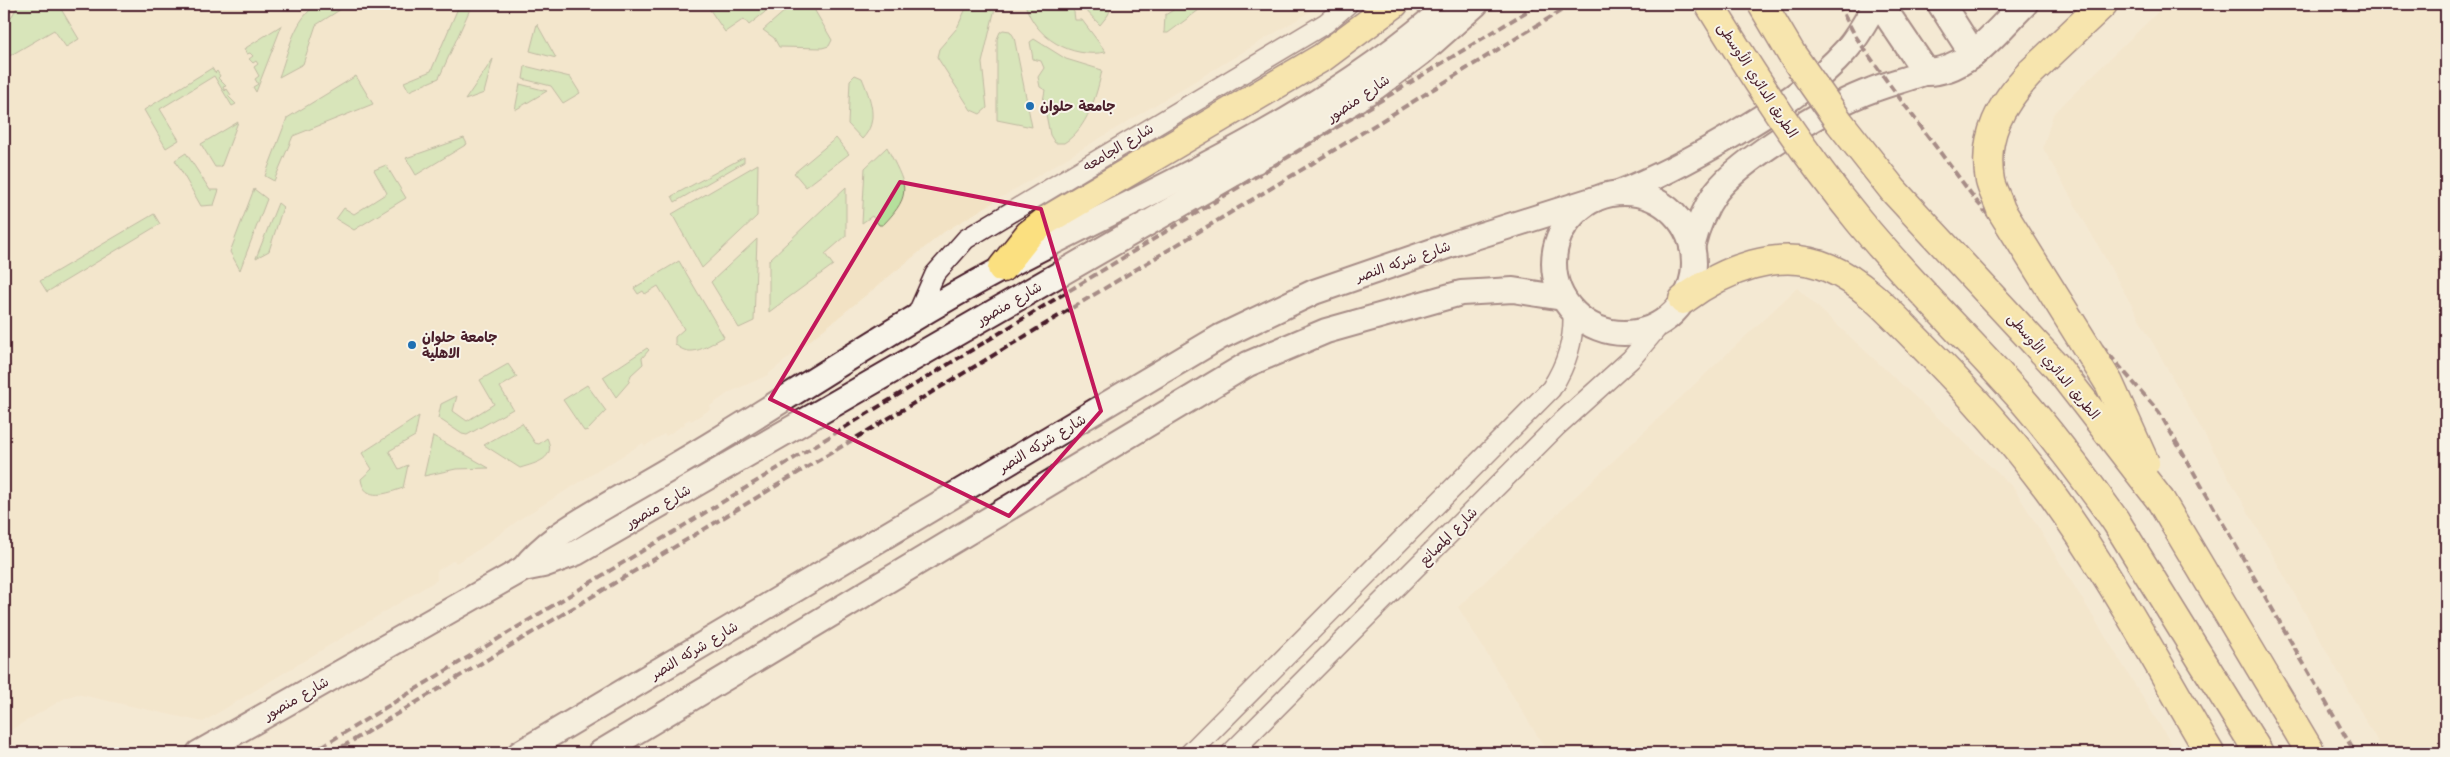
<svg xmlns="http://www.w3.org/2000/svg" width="2450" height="757" font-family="Kalam,'Playpen Sans Arabic',sans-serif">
<rect width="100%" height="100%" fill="#f4e9d3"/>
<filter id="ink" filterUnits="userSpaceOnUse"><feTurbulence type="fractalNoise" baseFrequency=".02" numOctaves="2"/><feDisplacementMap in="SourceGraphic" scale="10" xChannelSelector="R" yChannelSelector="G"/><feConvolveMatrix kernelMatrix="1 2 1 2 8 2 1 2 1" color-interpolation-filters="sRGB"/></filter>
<g filter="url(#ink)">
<g fill="#f2e2c4">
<path d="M4,4H1323L944,232L766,376L730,392L710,406L711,409L691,421L690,419L684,422L685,424L666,436L664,434L645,446L643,443L520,519L481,548L456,563L454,560L437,571V580L203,722L77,694L65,698L4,734Z"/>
<path d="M2166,4H2446V753H2384L2043,148L2053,114Z"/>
<path d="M1797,288L2014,488L2177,753H1548L1458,607Z"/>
</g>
<g fill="#b5df9c" stroke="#807f64">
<path d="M19,4H58L79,39L66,47L54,30L6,58L4,63V29Z"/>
<path d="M318,4H349L316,25L303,64L279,77C288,53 294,18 318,4Z"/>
<path d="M456,4H470L471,7L439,78L409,91L404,82L431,71L458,8Z"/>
<path d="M706,4H775L749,25L744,19L725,32Z"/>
<path d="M793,4H811L832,40L829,46L822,48L779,47L774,38L763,30Z"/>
<path d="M968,4H996L982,63L987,108L980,114L971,110L937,57L939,49L957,28Z"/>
<path d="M1025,4H1068L1074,12L1075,20H1082L1106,52C1071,59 1035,38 1025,4Z"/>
<path d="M1080,4H1113L1108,15L1100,25Z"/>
<path d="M1177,4H1207L1168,33H1164L1165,15L1175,9Z"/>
<path d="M537,24L556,58L530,51Z"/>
<path d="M282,25L256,92L253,87L258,84L255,79L259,76L254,67L258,64L256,61L253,63L249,59L253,56L250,53L247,54L244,49Z"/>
<path d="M1003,30L1010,31L1014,37L1032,127L997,120V39L1000,32Z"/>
<path d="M1034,39L1066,59L1102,70C1097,95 1087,129 1064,143H1055L1050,135L1045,109L1048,105L1043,101L1045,90L1040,87L1038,77L1044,68L1041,61L1033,59L1030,42Z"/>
<path d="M493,59L484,93L465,100Z"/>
<path d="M525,66L570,77L580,93L563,103L551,86L523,79Z"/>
<path d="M212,68L215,73L217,71L220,76L218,78L226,86L223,87L225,91L227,89L231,95L228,96L236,104L232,106L214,76L160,109L179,140L166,148L144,110Z"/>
<path d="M855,75L862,78C870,98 880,121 862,139L848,124L850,80Z"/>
<path d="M356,76L373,104L293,136L274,181L265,176L287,118Z"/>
<path d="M520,84L547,91L515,110Z"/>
<path d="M238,122L221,167H215L201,144Z"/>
<path d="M464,138L467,144L416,175L406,158Z"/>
<path d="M836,138L849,154L806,187L794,173Z"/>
<path d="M887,147C905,185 915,192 883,225H879L872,216L862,223L865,168Z"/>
<path d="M186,153L210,190H219L214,205L201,206L175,160Z"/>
<path d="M744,157V162L675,202L672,196Z"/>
<path d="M758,164L757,216L702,268L672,214Z"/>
<path d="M386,165L406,198L354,230L336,219L344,208L354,214L387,193L374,170Z"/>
<path d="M846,187V236L825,254L833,265L769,312V260Z"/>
<path d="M254,189L267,199L240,270L230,252Z"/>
<path d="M278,203L283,207L269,251L256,258Z"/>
<path d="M154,214L160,224L47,292L40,281Z"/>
<path d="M757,239L754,321L739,328L711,282Z"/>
<path d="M679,261L724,337C708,345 691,360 675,344V337L684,329L658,286L645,294L643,291L638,294L634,288Z"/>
<path d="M647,348L649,350L642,358L643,364L631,375L629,382L616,397L603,377Z"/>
<path d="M508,364L517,377L500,387L513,409L467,435L462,434L438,418L441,404L457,396L453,411L467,421L494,404L480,380Z"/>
<path d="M587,385L606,411L588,430L584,431L563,400Z"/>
<path d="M419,416L415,436L389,451L399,469L408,465L403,488C388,493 364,503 361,479L372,469L362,453Z"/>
<path d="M522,423L535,443L539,444L547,438C557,459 536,463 520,468L484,445Z"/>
<path d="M433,436L489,468L456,469L424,476Z"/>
</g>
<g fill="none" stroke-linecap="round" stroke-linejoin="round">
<g stroke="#4a1f2b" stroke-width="22">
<g id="minor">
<path d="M916,317L935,274L966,239L1326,23L1348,4"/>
<path d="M1190,753L1551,389C1567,364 1574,341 1573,312"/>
<path d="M1231,753L1557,426L1631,359L1664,320"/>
</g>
</g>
<g stroke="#4a1f2b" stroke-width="28">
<g id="tertiary">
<path d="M1621,192C1658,177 1692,159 1726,139C1769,113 1814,87 1847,49C1859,35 1867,19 1876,4"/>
<circle cx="1624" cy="263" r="70"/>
<path d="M1692,247C1697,227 1704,209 1716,192C1742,158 1832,104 1872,90C1890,83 1908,79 1926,72"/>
<path d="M523,569C547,538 581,521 614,501C649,481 684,461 718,440C813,382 905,320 1003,268C1156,187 1319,121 1449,4"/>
<path d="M199,753L523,569L543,565L576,553L1273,151L1373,89L1422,52L1476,4"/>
<path d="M520,753L1220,337L1314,292L1459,242L1595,199"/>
<path d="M600,753L1248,364L1326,331L1461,293L1513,290L1563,298"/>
</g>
</g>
<g stroke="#4a1f2b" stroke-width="30">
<g id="secondary">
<path d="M1880,4L1926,72C1968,72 1997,30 2024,4"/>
<path d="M1941,4L1973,54"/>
</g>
</g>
<g stroke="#4a1f2b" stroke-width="31">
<g id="motorway">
<path d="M2030,73L2103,4"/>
<path d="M1002,268L1029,234L1047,220L1323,57L1394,4"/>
<path d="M1683,300C1723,270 1780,246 1829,268C1866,284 1894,317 1922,345C1967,390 2010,438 2048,489C2109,572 2158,665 2210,753"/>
<path d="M2161,501L2311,753"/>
<path d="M2115,520L2259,753"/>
</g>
</g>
<use href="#minor" stroke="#f7f3e8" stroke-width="19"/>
<use href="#tertiary" stroke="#f7f3e8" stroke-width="24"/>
<use href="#secondary" stroke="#f7f3e8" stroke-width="26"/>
<use href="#motorway" stroke="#fbe080" stroke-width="28"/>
<g stroke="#4a1f2b" stroke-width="4" stroke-dasharray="8 4" stroke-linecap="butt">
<path d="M1838,4L1856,37L1889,84L1978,203L2159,412L2355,753"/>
<path d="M311,753L1539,4"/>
<path d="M332,753L1308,166L1572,4"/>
</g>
<g stroke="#4a1f2b" stroke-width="31" stroke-linecap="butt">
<g id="motorway-bridge">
<path d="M1709,4C1755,79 1803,153 1859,221C1909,282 1966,336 2018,395C2053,435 2084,477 2115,520"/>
<path d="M1762,4L1791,53L1840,123L1893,190L2057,367L2161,501"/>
<path d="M2030,73C2001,104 1982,136 1990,181C1992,190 1998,200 2001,210L2109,383L2145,463"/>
</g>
</g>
<use href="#motorway-bridge" stroke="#fbe080" stroke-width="28"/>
</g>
</g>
<path d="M0 0H2450V757H0ZM900,182L1041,209L1101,411L1009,516L770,399Z" fill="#f4e9d3" fill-opacity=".55" fill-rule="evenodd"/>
<path fill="none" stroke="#c2185b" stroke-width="4" stroke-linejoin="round" d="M900,182L1041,209L1101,411L1009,516L770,399Z"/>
<g fill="#1f6fb2" stroke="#f7f3e8" stroke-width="2">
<circle cx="1030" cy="106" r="5"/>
<circle cx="412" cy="345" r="5"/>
</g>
<g text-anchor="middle" stroke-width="4" stroke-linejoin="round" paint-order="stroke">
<g font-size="14" fill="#4a1f2b" stroke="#f7f3e8">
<text transform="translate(1758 80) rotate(57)" y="5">الطريق الدائري الأوسطى</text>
<text transform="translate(1358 98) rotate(-34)" y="5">شارع منصور</text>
<text transform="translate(1118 147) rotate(-31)" y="5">شارع الجامعه</text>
<text transform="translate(1403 261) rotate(-19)" y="5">شارع شركه النصر</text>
<text transform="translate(1009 303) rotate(-30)" y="5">شارع منصور</text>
<text transform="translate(2054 366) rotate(50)" y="5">الطريق الدائري الأوسطى</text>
<text transform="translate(1042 443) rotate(-31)" y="5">شارع شركه النصر</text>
<text transform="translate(658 506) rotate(-30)" y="5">شارع منصور</text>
<text transform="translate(1448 536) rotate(-45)" y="5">شارع المصانع</text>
<text transform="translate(694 650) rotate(-31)" y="5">شارع شركه النصر</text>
<text transform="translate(296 698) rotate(-30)" y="5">شارع منصور</text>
</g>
<g font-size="14" font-weight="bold" fill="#4a1f2b" stroke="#f7f3e8" text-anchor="start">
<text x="1040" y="111">جامعة حلوان</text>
<text x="422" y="342">جامعة حلوان<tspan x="422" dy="16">الاهلية</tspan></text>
</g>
</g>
<rect width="2450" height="757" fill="none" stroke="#f7f3e8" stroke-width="20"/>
<rect x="10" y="10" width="2430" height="737" fill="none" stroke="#4a1f2b" stroke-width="2" filter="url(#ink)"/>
</svg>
